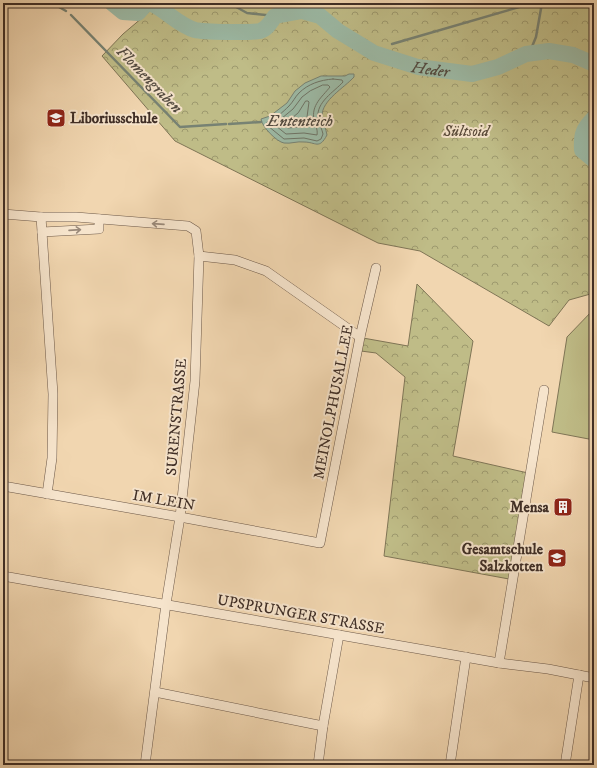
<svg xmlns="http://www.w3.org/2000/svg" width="597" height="768" font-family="'IM FELL DW Pica',serif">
<defs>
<pattern id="park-crowns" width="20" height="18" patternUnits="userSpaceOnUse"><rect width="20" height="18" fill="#bfbc87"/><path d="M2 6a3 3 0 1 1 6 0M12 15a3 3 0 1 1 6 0" fill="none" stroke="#9d996e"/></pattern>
</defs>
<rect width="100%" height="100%" fill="#f1d6b0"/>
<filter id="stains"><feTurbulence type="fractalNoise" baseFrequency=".005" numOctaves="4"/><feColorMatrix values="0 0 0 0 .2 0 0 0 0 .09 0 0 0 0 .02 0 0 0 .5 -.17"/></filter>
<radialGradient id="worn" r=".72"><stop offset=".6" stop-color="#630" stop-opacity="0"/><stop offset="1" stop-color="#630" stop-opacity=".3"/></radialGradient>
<path fill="#bfbc87" stroke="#7f7556" d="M594,309V440L552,432L567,337Z"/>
<g fill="url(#park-crowns)" stroke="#7f7556">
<path d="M155,3H594V293L569,300L549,326L420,251L378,243L175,141L102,56L123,34L149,12Z"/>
<path d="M417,284L473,341L453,456L528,473L509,579L384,556L405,377L376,353L361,351L363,338L408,346Z"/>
</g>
<path fill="#9cbaa6" stroke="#778273" d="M349,74H354V77C344,88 322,100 322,116C323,122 326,129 327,135C319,150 316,142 304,142C297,141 291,144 284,143C277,142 262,127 261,119L270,116L287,103L295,91L305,83L321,76H345Z"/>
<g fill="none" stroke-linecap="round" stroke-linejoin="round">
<g stroke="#6e7466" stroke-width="1">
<path d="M333,79L342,80L343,82C334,92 316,102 318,118C319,124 322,129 323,134L321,139L317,141L304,138L284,139L268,126L267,122C275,119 283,112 289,106C293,102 295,97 299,93C308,84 320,80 333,79Z"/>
<path d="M323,85H328L330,87C322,97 311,105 314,120C315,125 318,129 317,135L304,133L286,134L276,126V123L293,109L302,97L310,91Z"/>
<path d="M306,101H308L309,102L307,117L309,126L288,128L285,126V124L298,113Z"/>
</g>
<g stroke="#778273" stroke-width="2.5">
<path d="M52,3L66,11"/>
<path d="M229,3L247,13L275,16"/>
<path d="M71,15L180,127L226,124"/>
<path d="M392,44L533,3"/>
<path d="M529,54L536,37L542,3"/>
<path d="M229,124L261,122"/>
</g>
<g stroke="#9cbaa6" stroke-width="16">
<path d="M112,3L123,12L138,13L147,3"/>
<path id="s1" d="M150,3C166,10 178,25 195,30C203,32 251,33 260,31C267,29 271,22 275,16L302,11L320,16L338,31L374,53L418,67L472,74L498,67L526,54L549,51L573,55L594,64"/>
<path d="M594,118C583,129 581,135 582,150L594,160"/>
</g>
<g stroke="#6c5848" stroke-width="10">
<g id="minor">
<path d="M3,214L41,217H76L188,226L196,231L199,256L195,381L180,517L166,604L145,765"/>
<path d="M41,217L53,394L52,458L47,494"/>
<path d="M42,232L99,229V219"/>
<path d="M199,256L235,260L266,271L360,337"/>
<path d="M3,486L180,517L320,543L360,337L376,268"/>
<path d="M3,576L499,663L548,669L594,678"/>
<path d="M499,663L544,390"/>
<path d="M155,692L323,726"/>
<path d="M318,765L323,726L339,635"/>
<path d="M450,765L466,657"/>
<path d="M565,765L579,675"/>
</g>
</g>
<use href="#minor" stroke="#f6e4cc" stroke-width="9"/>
</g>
<defs><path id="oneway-shaft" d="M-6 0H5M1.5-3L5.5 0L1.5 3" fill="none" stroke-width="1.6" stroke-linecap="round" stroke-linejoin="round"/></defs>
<g stroke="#9a8979">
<use href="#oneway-shaft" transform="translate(158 224) rotate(-176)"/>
<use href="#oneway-shaft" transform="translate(75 230) rotate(-4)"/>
</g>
<defs>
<g id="school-square" transform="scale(1)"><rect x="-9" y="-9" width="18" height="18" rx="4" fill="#8f2418" stroke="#f6e4cc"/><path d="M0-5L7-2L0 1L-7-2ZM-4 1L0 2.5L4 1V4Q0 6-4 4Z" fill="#fff"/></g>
<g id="building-square" transform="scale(1)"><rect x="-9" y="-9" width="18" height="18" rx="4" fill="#8f2418" stroke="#f6e4cc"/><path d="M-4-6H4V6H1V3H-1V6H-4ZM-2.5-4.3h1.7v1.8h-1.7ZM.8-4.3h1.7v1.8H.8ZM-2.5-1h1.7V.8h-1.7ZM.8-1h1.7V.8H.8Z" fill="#fff"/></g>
</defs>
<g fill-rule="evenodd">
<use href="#school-square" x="56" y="118"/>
<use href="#building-square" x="563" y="507"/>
<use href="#school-square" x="557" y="558"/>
</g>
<g text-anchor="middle" stroke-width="4" stroke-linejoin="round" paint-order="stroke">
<g font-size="15" font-weight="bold" fill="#3f2e26" stroke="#f6e4cc" text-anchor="end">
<text x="70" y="123" text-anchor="start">Liboriusschule</text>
<text x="549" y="512">Mensa</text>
<text x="543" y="554">Gesamtschule<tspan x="543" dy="17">Salzkotten</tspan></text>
</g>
<g font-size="15" font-style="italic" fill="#594a39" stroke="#f6e4cc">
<text x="466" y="136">Sültsoid</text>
</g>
<g font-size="15" fill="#3f2e26" stroke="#f6e4cc">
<text transform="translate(333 402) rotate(-79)" y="5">MEINOLPHUSALLEE</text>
<text transform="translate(176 417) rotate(-85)" y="5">SURENSTRASSE</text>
<text transform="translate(164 500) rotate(10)" y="5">IM LEIN</text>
<text transform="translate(301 614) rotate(10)" y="5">UPSPRUNGER STRASSE</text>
</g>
<g font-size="16" font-style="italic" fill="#524a40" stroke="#f6e4cc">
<text dy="6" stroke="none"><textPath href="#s1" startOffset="310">Heder</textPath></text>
<text transform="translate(150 79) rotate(46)" y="6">Flomengraben</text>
<text x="300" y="126">Ententeich</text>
</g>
</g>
<rect width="597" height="768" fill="none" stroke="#f1d6b0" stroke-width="16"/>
<rect x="4" y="4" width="589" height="760" fill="none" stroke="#3f2e26" stroke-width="2"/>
<rect x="8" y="8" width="581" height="752" fill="none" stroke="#3f2e26"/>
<rect width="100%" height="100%" filter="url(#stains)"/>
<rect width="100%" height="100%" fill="url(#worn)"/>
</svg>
